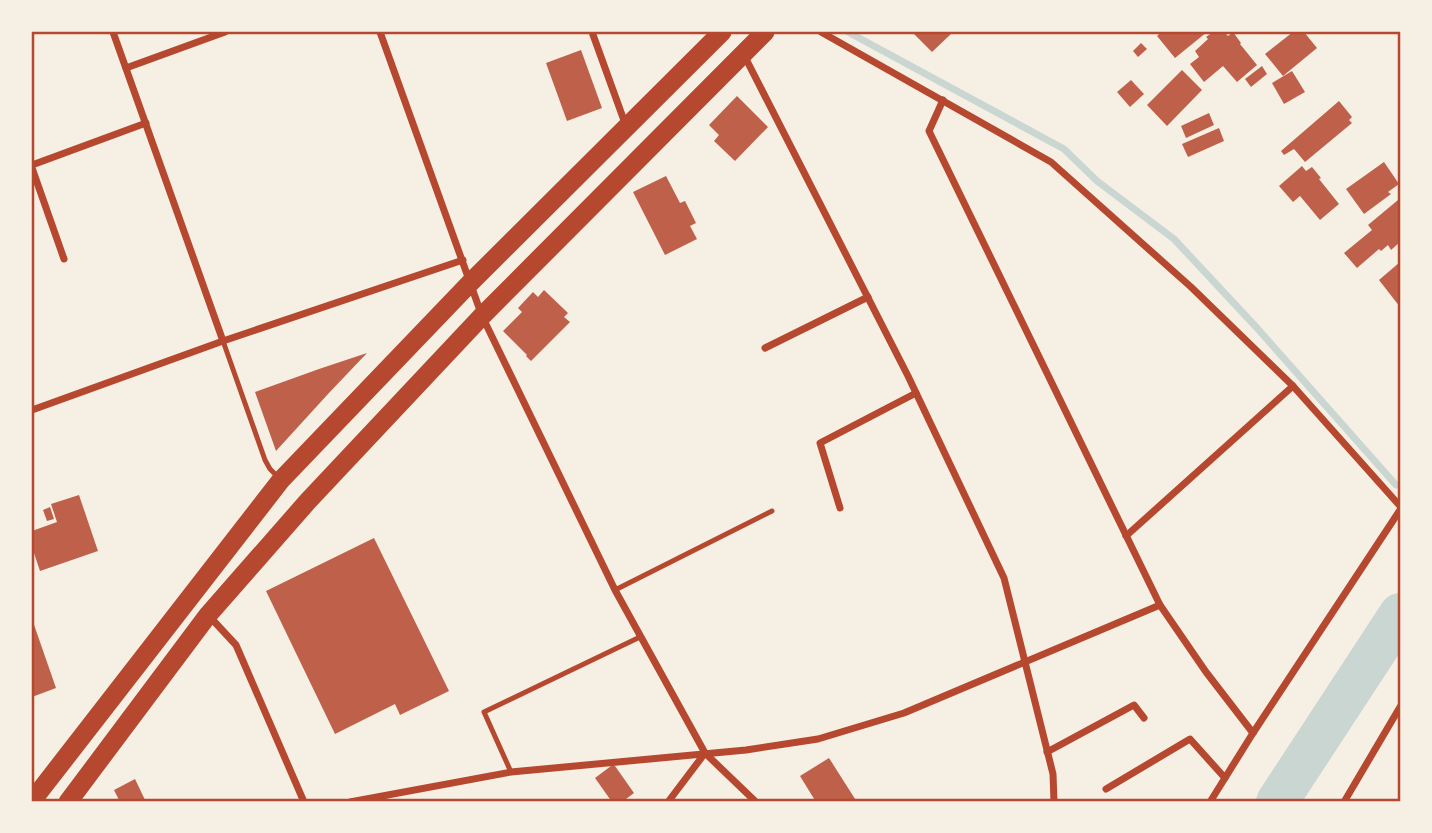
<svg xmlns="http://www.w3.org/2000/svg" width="1432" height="833" font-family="Arial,sans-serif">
<rect width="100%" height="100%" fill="#f6efe4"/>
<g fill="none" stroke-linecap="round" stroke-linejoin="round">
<path stroke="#c9d6d2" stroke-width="7" d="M848,32L1064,149L1097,181L1174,239L1257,328L1396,485"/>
<path stroke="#c9d6d2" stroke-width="42" d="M1277,802L1400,614"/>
</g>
<g fill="#bf614a">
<path d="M912,32H953L932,52Z"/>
<path d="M1159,32H1207L1175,58L1157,36L1160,33Z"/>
<path d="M1213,32H1224L1228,36L1233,32L1241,43L1240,44L1257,65L1237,82L1223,66L1204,82L1190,64L1199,57L1195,51L1208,39L1206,37Z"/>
<path d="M1293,32H1304L1317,48L1283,76L1265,54Z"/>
<path d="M1141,43L1147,49L1138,57L1133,51Z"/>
<path d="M581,50L602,108L567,121L546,63Z"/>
<path d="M1262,66L1267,74L1251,87L1245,79Z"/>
<path d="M1182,70L1202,90L1167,126L1147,105Z"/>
<path d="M1292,71L1305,92L1284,104L1272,83Z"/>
<path d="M1131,80L1144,94L1130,107L1117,92Z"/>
<path d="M737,96L768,127L735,161L714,141L719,135L709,125Z"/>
<path d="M1339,101L1352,117L1349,120L1352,123L1305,162L1294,149L1284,155L1281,151Z"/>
<path d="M1209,113L1214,125L1186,138L1181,126Z"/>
<path d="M1219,128L1224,141L1188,157L1182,144Z"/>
<path d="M1384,162L1399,184L1388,192L1391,194L1364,214L1346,189Z"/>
<path d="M1302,166L1306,171L1312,167L1321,178L1319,179L1339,204L1320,220L1300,196L1293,202L1279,186Z"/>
<path d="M666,176L680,203L685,201L696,223L690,226L697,239L665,255L633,192Z"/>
<path d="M1398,200L1400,204V242L1391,250L1388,245L1381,251L1379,249L1357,268L1344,253L1372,230L1368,225Z"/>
<path d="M1400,262V307L1379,280Z"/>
<path d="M544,290L568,313L564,317L570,322L531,361L526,356L527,355L503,331L522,312L518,308L533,292L538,297Z"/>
<path d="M367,353L328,394L276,451L255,392L319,369Z"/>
<path d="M79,495L98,551L40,571L32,547V531L57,522L51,504Z"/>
<path d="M50,507L54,519L47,521L43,510Z"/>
<path d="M374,538L449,691L400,715L395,704L335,734L266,591Z"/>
<path d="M32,619L56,688L32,697Z"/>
<path d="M829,758L857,802H816L800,776Z"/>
<path d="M611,766H615L634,793L622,802H612L595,778Z"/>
<path d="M135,779L146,802H120L114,790Z"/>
</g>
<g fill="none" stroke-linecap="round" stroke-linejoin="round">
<g stroke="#b5482f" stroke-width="5">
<path d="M223,341L265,460L270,469L277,476"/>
<path d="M615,590L772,511"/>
<path d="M511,772L484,712L640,637"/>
</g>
<g stroke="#b5482f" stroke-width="7">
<path d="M113,32L223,341"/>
<path d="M380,32L482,316L615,590L705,753L756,802"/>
<path d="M592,32L626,126"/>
<path d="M821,32L1051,162L1191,287L1293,386L1400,506"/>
<path d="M745,57L908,376L1004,578L1053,774L1054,802"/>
<path d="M126,68L225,32"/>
<path d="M943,100L929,131L1160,605L1206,672L1253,733"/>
<path d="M32,165L146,123"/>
<path d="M32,168L64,259"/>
<path d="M765,348L868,297"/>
<path d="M32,410L223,341L463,260"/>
<path d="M840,508L820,443L916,393"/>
<path d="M1126,536L1293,386"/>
<path d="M210,617L236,645L304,802"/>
<path d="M1047,752L1134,705L1144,718"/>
<path d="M1106,789L1190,739L1225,778"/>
<path d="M350,802L511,772L746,750L818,739L904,713L1160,605"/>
<path d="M668,802L705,753"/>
<path d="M1210,802L1253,733L1400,510"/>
<path d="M1344,802L1400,707"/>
</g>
<g stroke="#b5482f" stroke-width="19">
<path d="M32,801L281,480L470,283L722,32"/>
<path d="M68,802L208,615L308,501L482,316L765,32"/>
</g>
</g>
<rect width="1432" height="833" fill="none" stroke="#f6efe4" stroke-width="66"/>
<rect x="33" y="33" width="1366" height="767" fill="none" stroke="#b5482f" stroke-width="2.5"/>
</svg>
